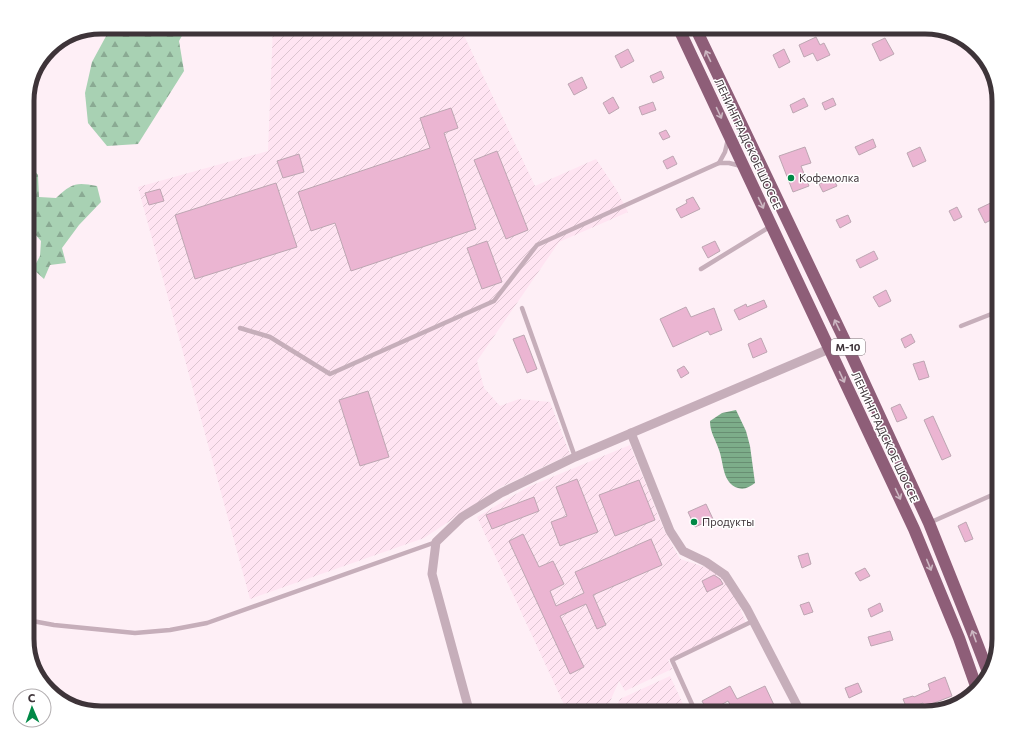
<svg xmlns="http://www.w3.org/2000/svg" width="1026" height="740" font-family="Commissioner,sans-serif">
<defs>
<pattern id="industrial-furrows" width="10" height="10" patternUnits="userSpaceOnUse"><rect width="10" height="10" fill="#ffe4f2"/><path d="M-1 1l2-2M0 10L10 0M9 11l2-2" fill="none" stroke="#dcc4d0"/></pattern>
<pattern id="forest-firs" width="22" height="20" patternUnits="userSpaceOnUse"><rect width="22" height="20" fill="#a8d1b3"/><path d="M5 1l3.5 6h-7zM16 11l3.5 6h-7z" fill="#8aaa93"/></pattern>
<pattern id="water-rules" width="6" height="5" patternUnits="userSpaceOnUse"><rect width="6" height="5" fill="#7dad8a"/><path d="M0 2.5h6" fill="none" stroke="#688e72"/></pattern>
</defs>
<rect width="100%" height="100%" fill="#feeff6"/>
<g fill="url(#industrial-furrows)">
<path d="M273,27H460L535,186L596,159L616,189L628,212L559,242L477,361L484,388L500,406L519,399L550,402L570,454L501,487L424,538L250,599L138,187L268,151Z"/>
<path d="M630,445L664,530L680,559L717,571L735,596L746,623L668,660L672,669L625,691L619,681L605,713H568L477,517L528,487Z"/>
<path d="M670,676L687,713H614L620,699Z"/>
</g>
<g fill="url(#forest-firs)">
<path d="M111,27H187L179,41L184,71L138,144L107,146L88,123L85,93L92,62Z"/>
<path d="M27,161L38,175L39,197L56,198C72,183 76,182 97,186L101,202L79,225L62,248L66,263L50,265L44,279L33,269L40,256L41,241L27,225Z"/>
</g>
<path fill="url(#water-rules)" d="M736,410L746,431L750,446L755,483C749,487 745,490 738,488C722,483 724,463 719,450C716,440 710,433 710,421L722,413Z"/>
<g fill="#ebb5d2" stroke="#bda6b2">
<path d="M816,37L820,45L824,43L830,55L817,61L813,53L804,57L799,45Z"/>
<path d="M885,38L894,54L880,61L872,44Z"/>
<path d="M628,49L634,61L621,68L615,56Z"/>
<path d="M784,49L790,62L779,68L773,55Z"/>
<path d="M661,71L664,78L653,83L650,76Z"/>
<path d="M582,77L587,88L574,95L568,84Z"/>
<path d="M613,97L619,108L609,114L603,103Z"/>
<path d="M804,98L808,106L793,113L790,105Z"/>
<path d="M833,98L836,105L825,110L822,103Z"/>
<path d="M653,102L656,110L642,115L639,107Z"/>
<path d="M451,108L458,128L444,133L476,229L351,271L335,223L311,231L298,192L430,148L420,118Z"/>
<path d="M666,130L670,137L663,140L659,133Z"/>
<path d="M873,139L876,147L859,155L855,147Z"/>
<path d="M805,147L811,163L801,166L809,186L793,192L779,156Z"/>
<path d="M920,147L926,161L913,167L907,153Z"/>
<path d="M497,151L528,230L506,239L474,160Z"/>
<path d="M299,154L304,172L283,178L277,161Z"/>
<path d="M673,156L677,164L667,169L663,161Z"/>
<path d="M833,178L837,186L823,192L819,184Z"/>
<path d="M276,183L297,247L195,279L175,215Z"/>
<path d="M160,189L164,201L149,205L145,193Z"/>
<path d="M693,197L700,209L681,218L676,209L687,203L686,200Z"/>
<path d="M999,199V216L985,223L978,209Z"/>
<path d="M957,207L962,217L954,221L949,211Z"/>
<path d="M848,215L851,222L840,228L836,220Z"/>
<path d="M487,241L502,282L482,289L467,248Z"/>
<path d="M715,241L720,251L708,258L702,247Z"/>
<path d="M874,251L878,259L860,268L856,260Z"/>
<path d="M886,290L891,301L879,307L873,297Z"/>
<path d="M764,300L767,307L739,320L734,310L746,304L747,307Z"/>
<path d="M686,307L691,317L714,308L722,330L710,335L708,331L673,347L660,319Z"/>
<path d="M911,334L915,342L905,348L901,339Z"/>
<path d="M524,335L537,369L527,373L513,339Z"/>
<path d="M761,338L767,352L753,358L748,344Z"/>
<path d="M924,361L929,377L919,380L913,364Z"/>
<path d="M684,366L689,373L681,378L677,370Z"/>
<path d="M368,391L389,457L360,466L339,400Z"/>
<path d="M900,404L907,418L897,422L891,408Z"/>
<path d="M933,416L951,456L942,460L924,420Z"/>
<path d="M577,479L598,532L560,546L551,522L567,516L556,487Z"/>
<path d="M639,480L655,520L615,536L599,495Z"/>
<path d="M534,497L539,511L492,529L486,515Z"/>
<path d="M706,504L713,519L695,527L688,512Z"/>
<path d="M966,522L973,539L965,542L958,526Z"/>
<path d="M523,534L539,567L553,561L564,584L550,591L556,606L584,593L575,572L651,539L662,565L593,595L606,625L597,629L586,604L560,616L584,667L570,674L509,541Z"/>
<path d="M808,553L811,564L802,568L798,556Z"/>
<path d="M865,568L870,576L860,581L855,573Z"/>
<path d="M714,575L720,579L723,584L707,592L702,581Z"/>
<path d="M809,602L813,612L804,615L800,605Z"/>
<path d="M880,603L883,611L871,617L868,609Z"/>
<path d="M890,631L893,640L871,646L868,637Z"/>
<path d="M945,677L952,696L924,707L923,703L907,709L903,699L913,696L914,697L930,690L928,684Z"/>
<path d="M858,683L862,692L849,698L845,688Z"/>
<path d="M730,686L737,699L765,686L774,705L757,713H735L728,701L708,712L702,701Z"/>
</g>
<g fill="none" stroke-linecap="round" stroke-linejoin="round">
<g stroke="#c6aeba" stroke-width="4.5">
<path d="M719,163L725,152L728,139"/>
<path d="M701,269L771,226"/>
<path d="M522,308L575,457"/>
<path d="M961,326L999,311"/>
<path d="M240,328L270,337L330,374L494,301L537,245L719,163H729L741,166"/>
<path d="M929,523L999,492"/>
<path d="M27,620L54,625L135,633L170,630L207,623L436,542"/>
<path d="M696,713L672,660L753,621"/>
</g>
<g stroke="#c6aeba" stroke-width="9">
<path d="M631,433L670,531L683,551L706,562L725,575L747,609L801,713"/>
<path d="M468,713L469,710L432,574L436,542L462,517L501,493L575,457L829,349"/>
</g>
<g stroke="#8e5e78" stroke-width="12">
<path d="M678,27L914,529L959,638L977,689"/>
<path d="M695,27L845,341L929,523L973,633L988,672"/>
</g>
</g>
<defs><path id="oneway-shaft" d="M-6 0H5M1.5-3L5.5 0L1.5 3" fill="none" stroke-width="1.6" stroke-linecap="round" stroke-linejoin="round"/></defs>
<g stroke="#ccb7c2">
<use href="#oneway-shaft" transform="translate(708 56) rotate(-116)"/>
<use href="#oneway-shaft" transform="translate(719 113) rotate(65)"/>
<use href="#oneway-shaft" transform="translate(761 203) rotate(65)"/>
<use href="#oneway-shaft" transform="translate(837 325) rotate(-116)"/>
<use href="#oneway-shaft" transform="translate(842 377) rotate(65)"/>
<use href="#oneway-shaft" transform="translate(898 494) rotate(65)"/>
<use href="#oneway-shaft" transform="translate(929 565) rotate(68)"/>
<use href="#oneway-shaft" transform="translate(974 636) rotate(-110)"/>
</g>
<g fill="#008946" stroke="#fff" stroke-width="1.5">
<circle cx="791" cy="178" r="4"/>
<circle cx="694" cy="522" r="4"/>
</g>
<g text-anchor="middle" stroke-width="3" stroke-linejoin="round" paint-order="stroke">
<rect fill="#fff" stroke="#787174" stroke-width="1" x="831" y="339" width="34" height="16" rx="3"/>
<g font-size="10" font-weight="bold" fill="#3e3439">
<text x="848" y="351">М-10</text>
</g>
<g font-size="11" fill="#3e3439" stroke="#fff">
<text transform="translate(748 144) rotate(65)" y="4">ЛЕНИНГРАДСКОЕ ШОССЕ</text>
<text transform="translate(885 437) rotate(65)" y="4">ЛЕНИНГРАДСКОЕ ШОССЕ</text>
</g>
<g font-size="11" fill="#3e3439" stroke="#fff" text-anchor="start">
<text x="799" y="182">Кофемолка</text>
<text x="702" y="526">Продукты</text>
</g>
</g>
<path d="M0 0H1026V740H0ZM101 34H925A67 67 0 0 1 992 101V639A67 67 0 0 1 925 706H101A67 67 0 0 1 34 639V101A67 67 0 0 1 101 34Z" fill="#fff" fill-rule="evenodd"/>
<path fill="none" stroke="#3e3439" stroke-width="5" d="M101 34H925A67 67 0 0 1 992 101V639A67 67 0 0 1 925 706H101A67 67 0 0 1 34 639V101A67 67 0 0 1 101 34Z"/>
<g transform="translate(32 708) rotate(358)"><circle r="19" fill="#ffffff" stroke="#b2aeb0"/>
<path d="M0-3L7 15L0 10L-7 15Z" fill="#008946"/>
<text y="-6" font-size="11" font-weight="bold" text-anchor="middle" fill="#3e3439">С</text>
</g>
</svg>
